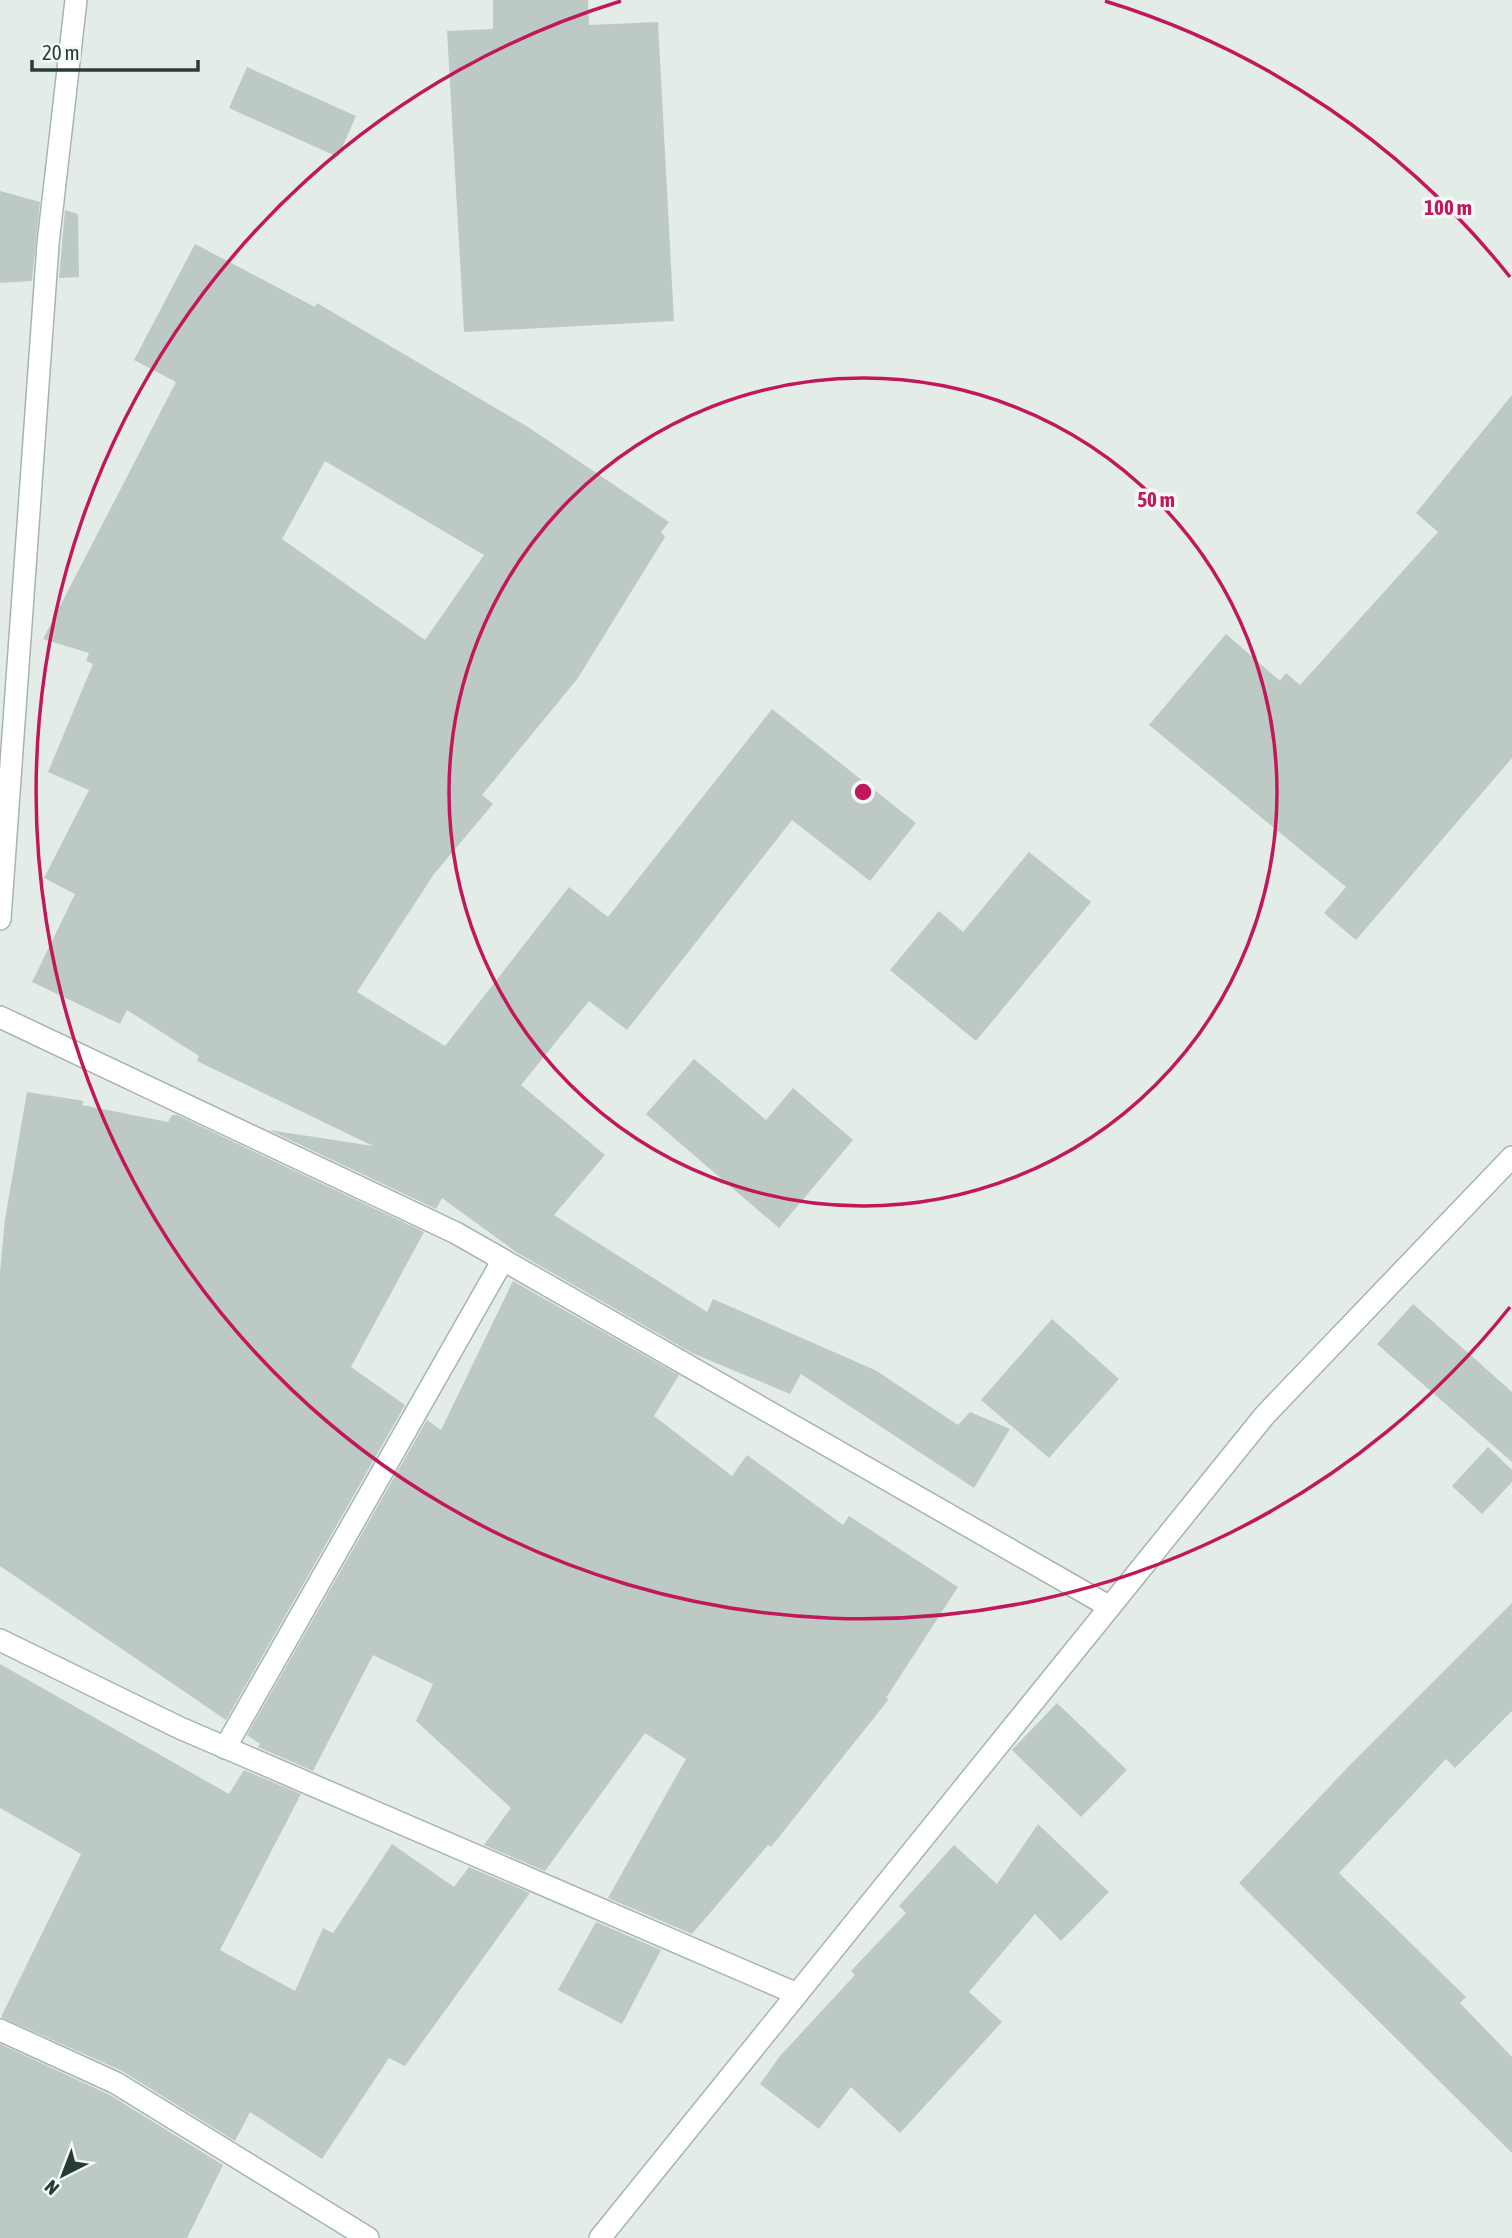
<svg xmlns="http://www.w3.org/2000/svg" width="1512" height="2238" font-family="'Asap Condensed',sans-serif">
<rect width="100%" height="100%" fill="#e4ece8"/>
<g fill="#bdc9c4" fill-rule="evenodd">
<path d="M493,0H588L589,25L658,22L674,321L464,332L447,31L493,29Z"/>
<path d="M247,67L356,116L338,157L229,108Z"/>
<path d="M0,191L40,202L32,281L0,283Z"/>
<path d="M65,210L78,214L79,277L59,278Z"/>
<path d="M195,244L315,307L317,303L528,427L669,522L661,532L665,537L578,678L482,795L493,804L434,874L357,992L445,1046L569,887L608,917L772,709L916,823L870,881L792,820L627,1030L589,1001L521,1085L605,1155L554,1215L707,1312L713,1299L875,1370L958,1425L970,1412L1010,1429L974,1488L801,1374L790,1394L692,1353L516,1252L442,1198L436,1209L269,1130L373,1146L197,1061L199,1056L127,1010L120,1024L32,982L75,894L44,878L89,790L48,772L93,664L86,661L89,653L43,639L176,382L134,360ZM325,461L484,555L425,640L282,539Z"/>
<path d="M1512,395V758L1356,940L1324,913L1346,887L1149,725L1226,634L1280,681L1286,673L1300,685L1438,532L1416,513Z"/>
<path d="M1029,852L1091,902L976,1041L890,970L939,911L963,932Z"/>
<path d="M694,1059L766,1120L793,1088L853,1140L779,1228L646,1114Z"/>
<path d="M27,1092L84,1101L82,1105L168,1122L172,1115H177L424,1232L351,1367L405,1405L226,1720L0,1566V1272L5,1219Z"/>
<path d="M513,1281L679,1375L654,1416L732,1476L747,1455L843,1525L849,1516L958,1587L886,1698L889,1699L771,1847L768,1845L692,1934L608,1898L686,1759L645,1733L545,1871L484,1845L511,1808L416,1721L433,1684L373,1655L313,1771L258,1747L260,1744L247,1735L427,1420L441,1430Z"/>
<path d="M1413,1304L1512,1392V1462L1377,1344Z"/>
<path d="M1052,1319L1119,1379L1049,1458L981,1400Z"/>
<path d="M1488,1447L1512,1470V1482L1482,1514L1452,1486Z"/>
<path d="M1512,1603V1711L1455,1768L1446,1759L1339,1873L1466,1997L1460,2003L1512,2057V2153L1239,1883L1348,1767Z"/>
<path d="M0,1664L229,1794L244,1770L301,1794L220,1950L295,1991L323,1928L333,1933L392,1844L454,1887L469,1867L530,1893L405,2066L389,2058L322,2159L250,2112L235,2141L122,2071L1,2017L81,1854L0,1808Z"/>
<path d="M1057,1703L1127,1770L1081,1817L1012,1750Z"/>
<path d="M1038,1824L1109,1892L1061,1941L1035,1914L969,1992L1002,2022L900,2133L851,2087L819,2129L760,2084L780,2056L855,1975L851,1971L906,1913L899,1906L954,1845L997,1884Z"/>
<path d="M596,1922L661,1950L622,2024L558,1990Z"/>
<path d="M0,2044L110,2095L223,2165L187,2238H0Z"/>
</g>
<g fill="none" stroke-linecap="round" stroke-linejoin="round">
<g stroke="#a7b4af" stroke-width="24">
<g id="minor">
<path d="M0,919L48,244L76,0"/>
<path d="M0,1017L456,1233L1110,1607"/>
<path d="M0,1640L180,1728L797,1994"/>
<path d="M225,1748L503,1260"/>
<path d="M0,2030L116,2083L368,2238"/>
<path d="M600,2238L1265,1415L1512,1157"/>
</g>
</g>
<use href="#minor" stroke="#fff" stroke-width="21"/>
</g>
<g fill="none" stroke="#c2185b" stroke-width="3.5">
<circle cx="863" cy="792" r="414"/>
<path d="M1510 1307A827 827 0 1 1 621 1M1105 1A827 827 0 0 1 1510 277"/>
</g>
<circle cx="863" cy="792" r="10" fill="#c2185b" stroke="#f5f9f7" stroke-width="3.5"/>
<g font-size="21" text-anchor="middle" font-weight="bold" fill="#c2185b" stroke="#f5f9f7" stroke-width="7" stroke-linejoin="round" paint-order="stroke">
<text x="1448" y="215">100 m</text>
<text x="1156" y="507">50 m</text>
</g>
<g transform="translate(63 2175) rotate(222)" stroke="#f5f9f7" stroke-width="5" paint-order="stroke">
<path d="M0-5L12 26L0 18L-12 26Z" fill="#263c35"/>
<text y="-10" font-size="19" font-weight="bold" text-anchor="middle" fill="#263c35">N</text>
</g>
<path d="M32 60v10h166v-10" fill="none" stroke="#263c35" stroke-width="3.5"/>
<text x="42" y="60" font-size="21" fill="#263c35" stroke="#f5f9f7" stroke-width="5" paint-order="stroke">20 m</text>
</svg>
